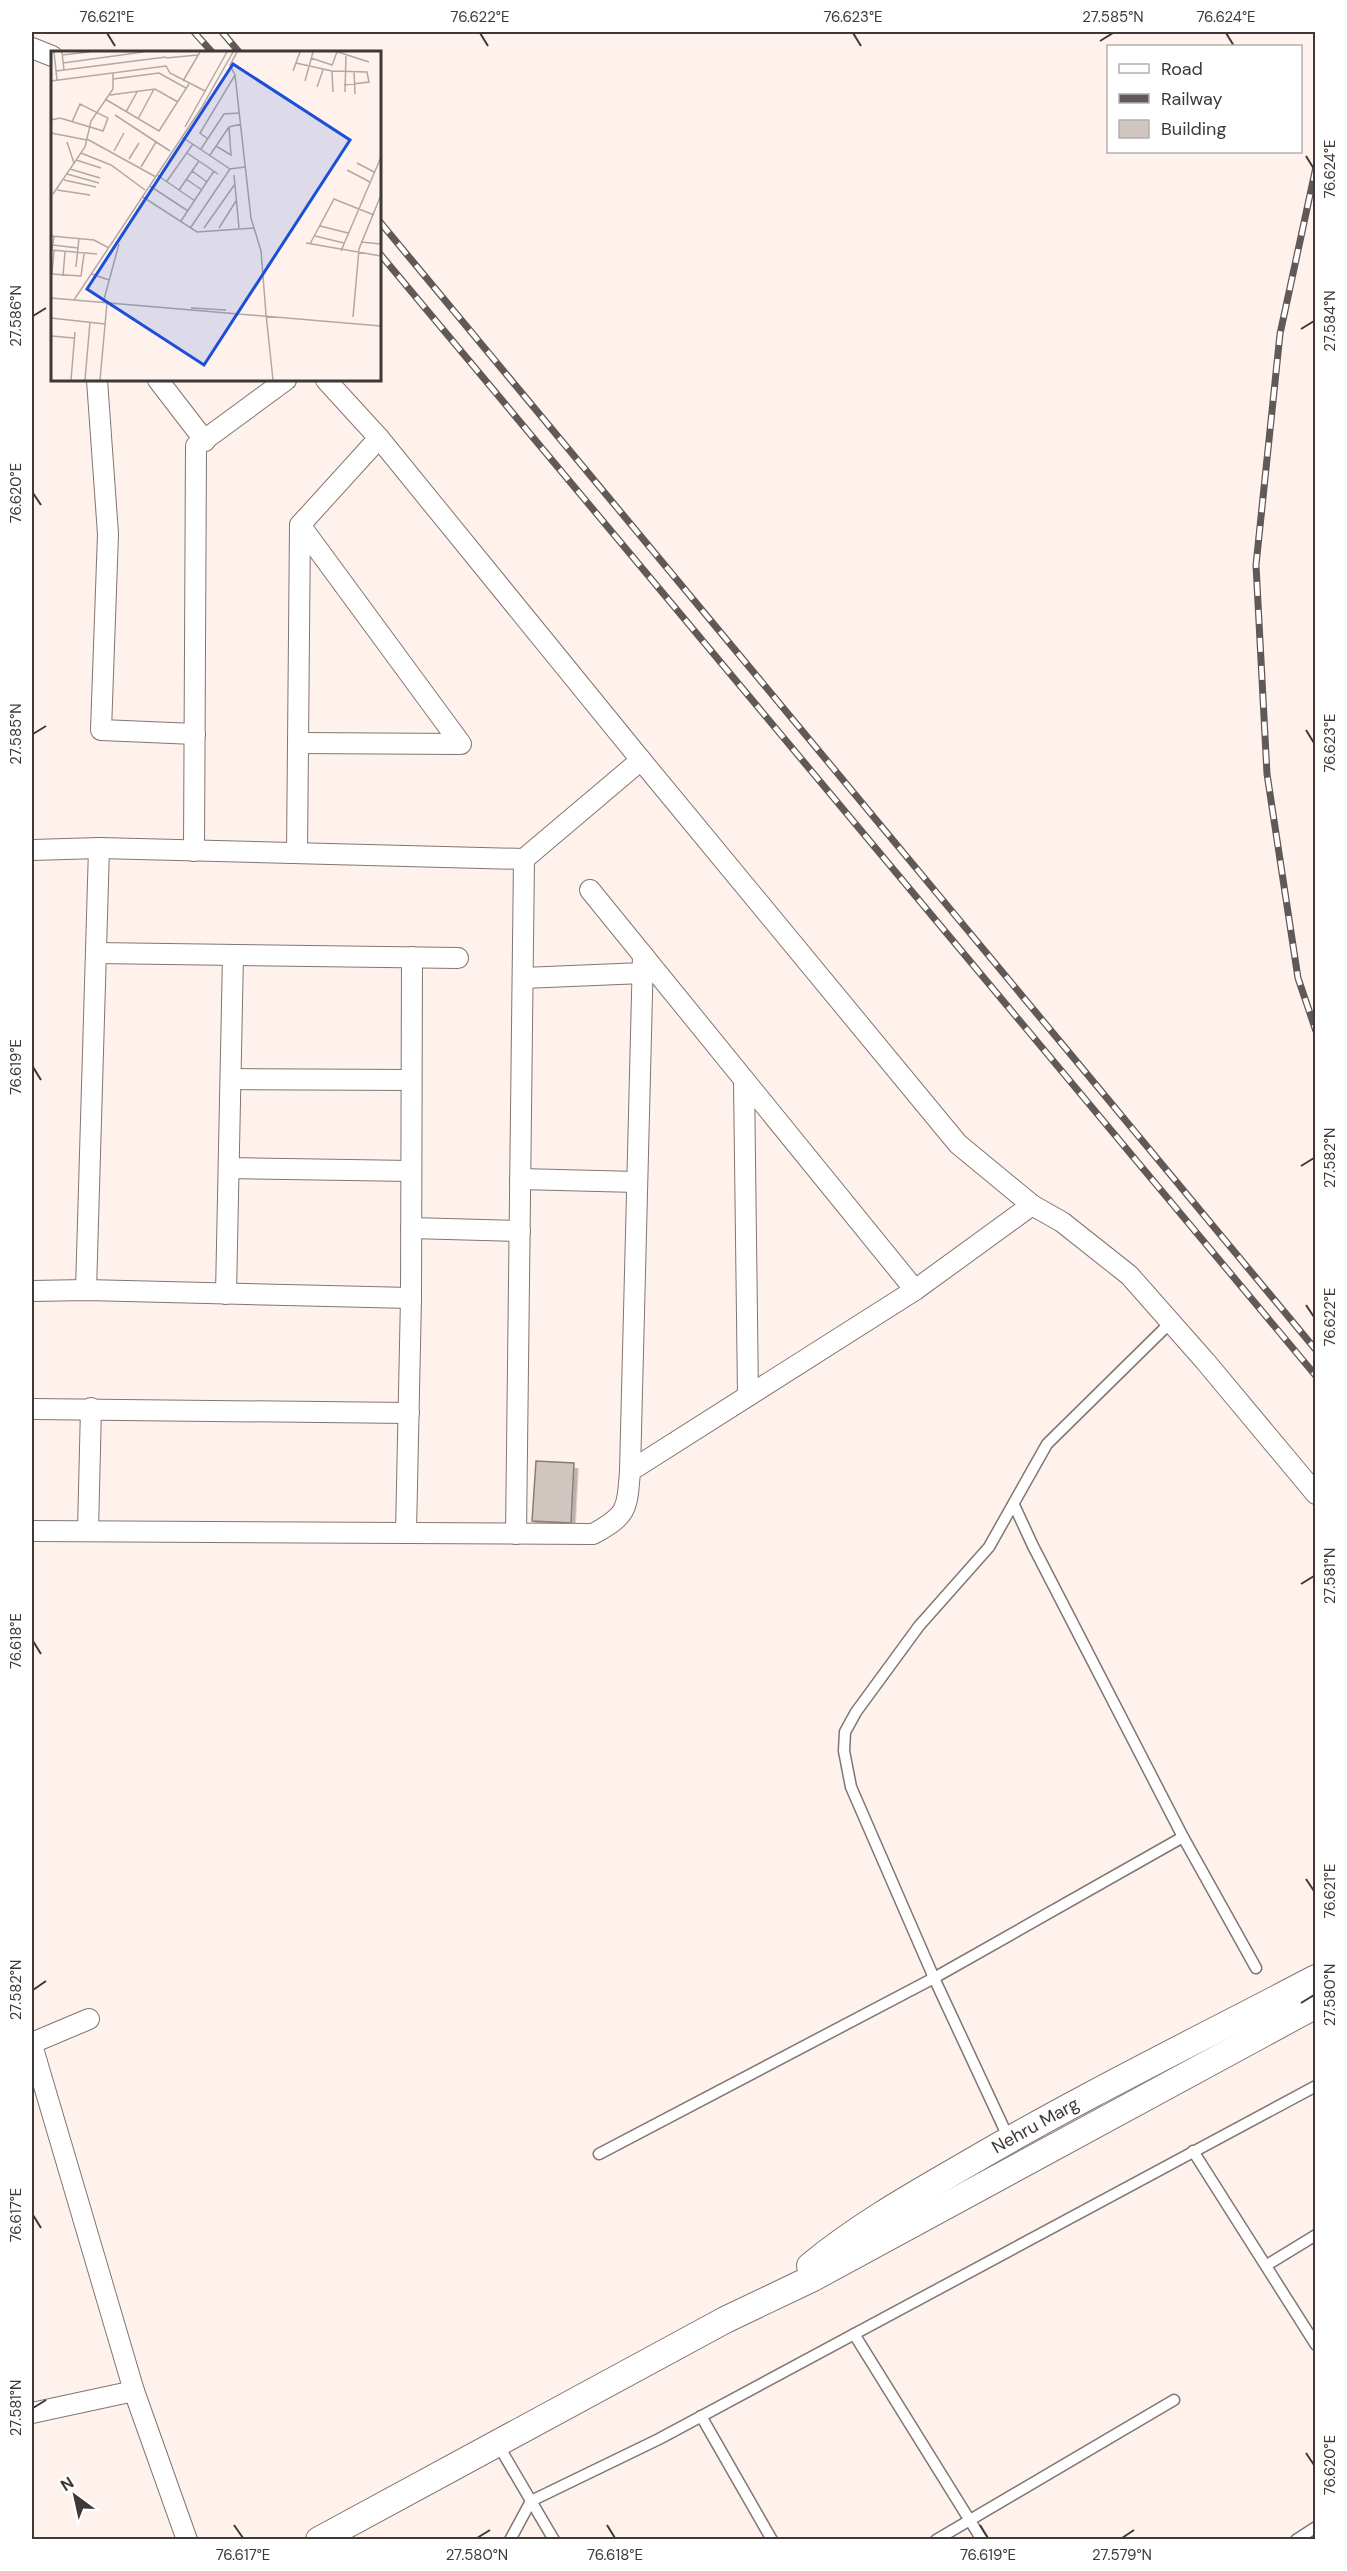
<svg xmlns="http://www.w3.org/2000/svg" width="1347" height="2571" font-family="'DM Sans',sans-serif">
<defs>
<filter id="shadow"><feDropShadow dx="3.5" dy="6" stdDeviation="0" flood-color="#0004"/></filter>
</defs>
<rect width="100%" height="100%" fill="#fff2ed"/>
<path fill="#d1c5c0" stroke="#887d78" stroke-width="1.5" filter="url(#shadow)" d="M536,1461L574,1463L571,1523L532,1521Z"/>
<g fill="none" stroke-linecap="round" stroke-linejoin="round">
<g stroke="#817671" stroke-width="13">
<g id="service">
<path d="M1014,1505L1033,1546L1183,1837L1256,1968"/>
<path d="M1009,2139L934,1978L851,1787L844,1751L845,1732L856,1712L919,1626L989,1547L1047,1444L1171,1322"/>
<path d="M1193,2151L1316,2345"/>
<path d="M599,2154L934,1978L1183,1837"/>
<path d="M1267,2265L1316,2235"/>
<path d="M854,2334L982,2540"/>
<path d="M701,2416L772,2540"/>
<path d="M497,2443L554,2540"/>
<path d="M510,2540L531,2501L659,2439L1316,2086"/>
<path d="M936,2540L1174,2400"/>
<path d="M1296,2540L1316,2527"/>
</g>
</g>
<g stroke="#817671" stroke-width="22">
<g id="minor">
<path d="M32,48L52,56"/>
<path d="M97,380L108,534L101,730L195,734"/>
<path d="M158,380L205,441"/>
<path d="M326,380L379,438L641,760L958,1144L1032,1205L1062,1222L1129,1275L1205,1361L1316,1494"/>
<path d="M298,743L461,744L300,525"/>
<path d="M32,850L99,848L524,859"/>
<path d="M194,851L196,446L286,380"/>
<path d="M297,853L300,525L379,438"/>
<path d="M590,890L915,1290"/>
<path d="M96,953L458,958"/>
<path d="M523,978L643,973"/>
<path d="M231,1079L411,1080"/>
<path d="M744,1080L748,1396"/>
<path d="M229,1168L411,1171"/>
<path d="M520,1179L637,1182"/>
<path d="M411,1228L520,1231"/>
<path d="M86,1290L99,848"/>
<path d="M32,1291L86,1290L411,1298"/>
<path d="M226,1294L233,955"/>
<path d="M32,1409L409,1413"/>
<path d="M630,1471L643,955"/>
<path d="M32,1531L593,1534C628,1515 627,1509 630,1471L915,1290L1032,1205"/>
<path d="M88,1531L91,1408"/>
<path d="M406,1533L411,1298L412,957"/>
<path d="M516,1534L524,859L641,760"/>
<path d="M32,2043L89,2019"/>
<path d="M32,2045L134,2391L187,2540"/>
<path d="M32,2413L134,2391"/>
</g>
</g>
<g stroke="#817671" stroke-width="28">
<g id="tertiary">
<path id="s1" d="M810,2266C857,2227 910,2197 962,2167C1077,2099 1198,2040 1316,1978"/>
<path d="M319,2540L725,2320L813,2278L1316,2005"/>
</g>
</g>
<use href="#service" stroke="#fff" stroke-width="10"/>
<use href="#minor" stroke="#fff" stroke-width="20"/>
<use href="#tertiary" stroke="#fff" stroke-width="26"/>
<g stroke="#605957" stroke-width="7">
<g id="rail">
<path d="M194,32L212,52"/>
<path d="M222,32L239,52"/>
<path d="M1316,167L1280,334L1256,565L1267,774L1298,978L1316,1031"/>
<path d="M380,222L1316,1350"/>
<path d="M380,254L1316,1376"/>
</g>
</g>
<use href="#rail" stroke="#fff" stroke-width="4.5" stroke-dasharray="14" stroke-linecap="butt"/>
</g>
<path fill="none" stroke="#3e3937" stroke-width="2" d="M107,33L115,46M480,33L488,46M853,33L861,46M1226,33L1234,46M1100,41L1113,33M1306,156L1314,169M33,316L46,308M1301,329L1314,321M33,493L41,505M1306,730L1314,743M33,734L46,726M33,1067L41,1080M1301,1166L1314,1158M1306,1305L1314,1317M1301,1584L1314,1576M33,1641L41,1654M1306,1879L1314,1891M33,1990L46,1981M1301,2003L1314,1995M33,2215L41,2228M33,2408L46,2400M1306,2453L1314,2465M234,2525L243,2538M607,2525L615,2538M980,2525L988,2538M477,2538L490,2530M1122,2538L1134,2530"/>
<g text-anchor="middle" stroke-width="4.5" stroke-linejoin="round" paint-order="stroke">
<g font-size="18" fill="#3e3937" stroke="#fff">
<text dy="6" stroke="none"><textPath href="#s1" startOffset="266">Nehru Marg</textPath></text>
</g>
</g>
<g transform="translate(51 51)">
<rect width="330" height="330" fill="#fff2ed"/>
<path fill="none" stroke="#b2a8a4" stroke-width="1.5" d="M3,1L6,29M11,1L13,19M186,1L179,14L184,24L200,167L210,200L215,263M287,1L318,11M11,4L38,1M115,7L147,4M260,7L281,14L286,1M12,12L92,1M245,12L281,20L316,21L318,31L293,34M5,20L115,6M242,20L249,1M281,20L282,41M303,20L304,43M62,28L108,22L135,37M0,30L115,15L119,22L154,40M132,30L149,1M254,30L262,1M266,36L272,19M294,41L295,3M59,44L104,38L127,51M54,48L108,80L138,33M75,61L86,41M64,64L119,100M87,68L103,38M0,69L9,67L39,76M21,71L29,53L57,67L52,80L39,76M134,76L176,1M0,79V167M0,82L36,89M131,86L179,118M36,88L105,126M157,88L149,82L184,24M16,91L23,112M165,95L180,104L178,76M150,98L173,63L188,62M63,100L73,82M30,102L60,114L94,139M136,102L167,123M159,104L178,76L190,73M78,108L88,92M25,109L50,117M306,112L323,121M90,116L105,91M19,118L49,127M296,119L319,131M141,120L156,131M16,123L48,132M106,124L144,150M183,124L188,177M135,128L151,139M13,129L45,136M116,130L142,93M99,135L137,160M6,139L39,144M128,139L148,110M2,143L34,96L40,70L62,38V22M92,146L146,181L203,177M130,170L163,120M269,175L297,182M140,176L179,118L194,116M153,177L184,133M168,177L185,150M0,185L43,189L58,197M264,185L293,192M3,186L1,199L46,203M310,191L330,193M255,192L330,205M259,193L283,148L323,164M2,194L27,197M290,200L330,106M25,216L28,187M0,223L30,225L33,203M1,223L3,200M41,223L58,229M12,225L14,201M0,247L23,249L151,56L182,1M23,249L330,275M52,252L68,193M140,257L175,259M215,263L222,329M302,266L308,198L330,144M0,267L54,273M0,285L23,287M20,329L24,281M34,329L39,271M49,329L56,252"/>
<path fill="#1d4ed8" fill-opacity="0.15" stroke="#1d4ed8" stroke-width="3" d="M182,13L299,89L153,314L36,238Z"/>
<rect width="330" height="330" fill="none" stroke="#3e3937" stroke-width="3"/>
</g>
<rect width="1347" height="2571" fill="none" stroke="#ffffff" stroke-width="66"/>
<rect x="1107" y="45" width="195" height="108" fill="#ffffff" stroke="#b2b0af" stroke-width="1.5"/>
<rect x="1119" y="64" width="30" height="9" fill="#ffffff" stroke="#b2b0af" stroke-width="1.5"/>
<text x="1161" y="75" font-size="18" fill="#3e3937">Road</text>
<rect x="1119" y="94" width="30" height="9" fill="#605957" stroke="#b2b0af" stroke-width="1.5"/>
<text x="1161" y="105" font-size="18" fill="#3e3937">Railway</text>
<rect x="1119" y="120" width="30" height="18" fill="#d1c5c0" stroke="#b2b0af" stroke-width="1.5"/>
<text x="1161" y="135" font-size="18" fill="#3e3937">Building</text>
<g transform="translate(75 2496) rotate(327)" stroke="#ffffff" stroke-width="4.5" paint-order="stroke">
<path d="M0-4.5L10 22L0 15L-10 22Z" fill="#3e3937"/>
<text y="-9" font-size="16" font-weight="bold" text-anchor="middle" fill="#3e3937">N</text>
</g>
<rect x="33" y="33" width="1281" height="2505" fill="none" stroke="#3e3937" stroke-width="2"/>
<g font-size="15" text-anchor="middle" fill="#3e3937">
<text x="107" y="22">76.621°E</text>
<text x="480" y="22">76.622°E</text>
<text x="853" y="22">76.623°E</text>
<text x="1113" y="22">27.585°N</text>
<text x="1226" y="22">76.624°E</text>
<text transform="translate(1330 169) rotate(-90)" y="5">76.624°E</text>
<text transform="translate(16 316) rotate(-90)" y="5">27.586°N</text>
<text transform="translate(1330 321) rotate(-90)" y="5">27.584°N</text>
<text transform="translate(16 493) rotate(-90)" y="5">76.620°E</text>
<text transform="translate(16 734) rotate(-90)" y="5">27.585°N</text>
<text transform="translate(1330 743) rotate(-90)" y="5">76.623°E</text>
<text transform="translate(16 1067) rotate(-90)" y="5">76.619°E</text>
<text transform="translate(1330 1158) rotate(-90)" y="5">27.582°N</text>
<text transform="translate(1330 1317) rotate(-90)" y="5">76.622°E</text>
<text transform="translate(1330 1576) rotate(-90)" y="5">27.581°N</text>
<text transform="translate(16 1641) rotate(-90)" y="5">76.618°E</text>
<text transform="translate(1330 1891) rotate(-90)" y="5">76.621°E</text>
<text transform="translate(16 1990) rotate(-90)" y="5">27.582°N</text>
<text transform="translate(1330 1995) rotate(-90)" y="5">27.580°N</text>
<text transform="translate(16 2215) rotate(-90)" y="5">76.617°E</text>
<text transform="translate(16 2408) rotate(-90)" y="5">27.581°N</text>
<text transform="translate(1330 2465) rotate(-90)" y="5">76.620°E</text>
<text x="243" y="2560">76.617°E</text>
<text x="477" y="2560">27.580°N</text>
<text x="615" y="2560">76.618°E</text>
<text x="988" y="2560">76.619°E</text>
<text x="1122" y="2560">27.579°N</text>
</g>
</svg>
